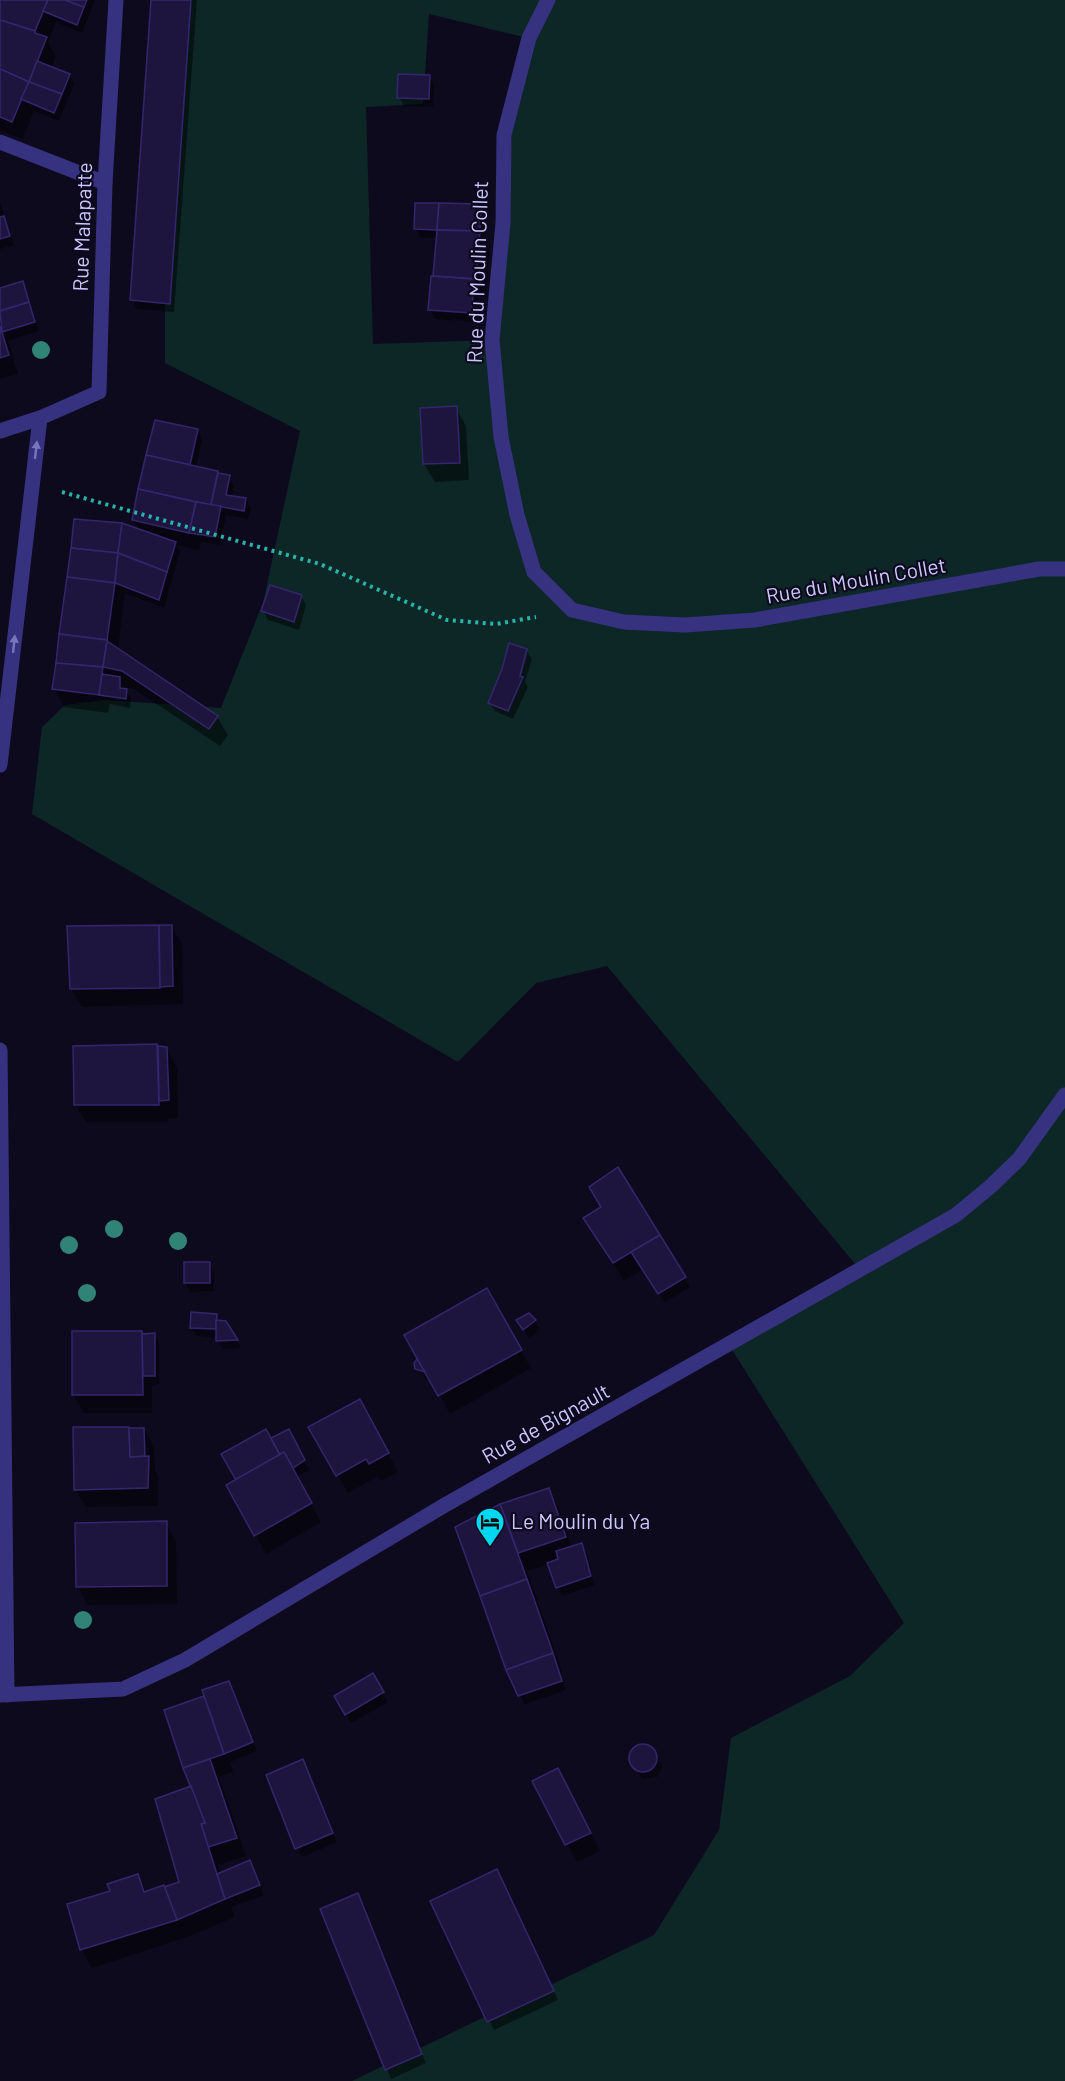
<svg xmlns="http://www.w3.org/2000/svg" width="1065" height="2081" font-family="Barlow,sans-serif">
<rect width="100%" height="100%" fill="#0e0a1d"/>
<path fill="#0d2727" fill-rule="evenodd" d="M185,0H1065V2081H352L654,1935L719,1830L731,1738L850,1676L904,1623L729,1345L861,1271L607,966L536,983L458,1062L32,814L42,727L65,705L105,700L221,708L263,603L300,431L165,363V294ZM429,14L528,38L504,135L492,340L373,344L366,107L423,104Z"/>
<g fill="#0007" fill-rule="evenodd">
<path d="M0,0H95L82,33L56,22L48,42L56,57L51,68L69,75L74,84L59,121L34,111L23,139L0,130Z"/>
<path d="M153,0H197L174,312L137,309L132,300Z"/>
<path d="M429,77L434,85L433,107L404,106L399,97Z"/>
<path d="M0,202L14,245L0,249Z"/>
<path d="M417,204L480,206L485,215L484,241L489,250L486,297L478,296L476,322L435,319L430,310L436,278L438,238H421L416,229Z"/>
<path d="M22,283L39,331L8,341L18,374L0,379V290Z"/>
<path d="M456,408L466,426L469,480L435,482L424,464Z"/>
<path d="M197,430L202,439L196,467L229,477L234,486L232,497L246,499L251,508L248,519L226,515L220,545L201,542L199,550L176,545L180,552L164,608L125,593L118,650L217,717L228,735L220,746L134,689L124,687L131,699L130,708L110,704L108,713L64,707L54,689L140,531L133,520L147,455Z"/>
<path d="M301,596L306,605L299,630L268,620L263,611Z"/>
<path d="M526,650L532,659L525,682L528,687L513,719L495,711L489,702ZM524,655H527L519,683H516Z"/>
<path d="M171,926L182,944L183,1004L82,1007L71,989L69,927Z"/>
<path d="M157,1046L166,1048L177,1067L178,1118L168,1119V1122H86L75,1104L74,1048Z"/>
<path d="M618,1170L690,1287L665,1302L643,1269L624,1281L596,1236L602,1208Z"/>
<path d="M209,1264L214,1273V1291L191,1292L185,1283Z"/>
<path d="M486,1290L531,1368L450,1414L431,1379L426,1380L416,1363L425,1370Z"/>
<path d="M216,1315L219,1322H225L241,1348L222,1349L217,1338L196,1336L191,1327Z"/>
<path d="M528,1315L532,1316L540,1330L529,1338L523,1329Z"/>
<path d="M141,1332L143,1335H154L159,1343V1384L152,1385V1413H84L74,1395Z"/>
<path d="M370,1419L398,1472L381,1481L378,1476L348,1493L310,1428Z"/>
<path d="M144,1429L154,1447L155,1470L158,1476V1506L86,1507L75,1489Z"/>
<path d="M288,1431L309,1470L297,1477L321,1522L266,1554L228,1486L237,1481L270,1440Z"/>
<path d="M548,1490L559,1508L572,1548L582,1545L587,1554L595,1585L562,1596L549,1564L527,1571L562,1671L560,1672L566,1690L525,1704L520,1695L501,1506Z"/>
<path d="M166,1523L176,1541L177,1604L88,1605L78,1587Z"/>
<path d="M372,1675L388,1702L351,1723L336,1696Z"/>
<path d="M228,1682L257,1751L230,1762L233,1772L219,1777L246,1856L218,1865L220,1874L250,1862L264,1895L231,1907L235,1917L187,1937L92,1968L82,1950L69,1905L112,1892L137,1876L147,1892L181,1883L191,1788L166,1711L206,1697Z"/>
<path d="M642,1745L652,1748L658,1758L662,1768L657,1777L642,1779L631,1760L633,1749Z"/>
<path d="M303,1761L337,1842L302,1857L297,1848Z"/>
<path d="M534,1781L567,1788L600,1851L577,1862Z"/>
<path d="M501,1880L558,2000L494,2030L432,1902Z"/>
<path d="M362,1904L426,2063L391,2079L322,1909Z"/>
</g>
<g fill="#1e153f" stroke="#34266d" stroke-width="1.5">
<path d="M0,0H48L35,31L0,20Z"/>
<path d="M48,0H65L84,7L77,25L43,11Z"/>
<path d="M65,0H87L84,7Z"/>
<path d="M151,0H191L170,304L130,300Z"/>
<path d="M0,20L35,31V33L47,37L29,82L0,69Z"/>
<path d="M37,61L70,74L62,94L29,82Z"/>
<path d="M0,69L29,82L12,122L0,117Z"/>
<path d="M398,74L430,75L429,99L397,98Z"/>
<path d="M29,82L62,94L54,113L21,99Z"/>
<path d="M415,203H439L437,230L414,229Z"/>
<path d="M439,203L481,204L480,231L437,230Z"/>
<path d="M4,216L10,236L0,239V217Z"/>
<path d="M437,230L480,231L476,279L433,276Z"/>
<path d="M431,276L475,279L471,313L428,310Z"/>
<path d="M23,281L29,302L0,311V288Z"/>
<path d="M29,302L35,322L2,332L0,311Z"/>
<path d="M0,326L9,355L0,358Z"/>
<path d="M457,406L460,463L423,464L420,408Z"/>
<path d="M155,420L198,429L190,465L146,455Z"/>
<path d="M146,455L218,471L211,505L138,489Z"/>
<path d="M218,473L230,475L226,495L246,498L244,511L211,505Z"/>
<path d="M138,489L196,502L189,533L132,520Z"/>
<path d="M196,502L221,506L215,537L189,533Z"/>
<path d="M74,519L122,523L118,553L71,548Z"/>
<path d="M122,523L176,542L167,572L118,553Z"/>
<path d="M71,548L118,553L115,583L67,577Z"/>
<path d="M118,553L167,572L159,600L115,583Z"/>
<path d="M67,577L115,583L107,640L59,634Z"/>
<path d="M270,585L302,595L294,622L261,611Z"/>
<path d="M59,634L107,640L103,667L56,663Z"/>
<path d="M107,641L218,716L209,729L122,671L103,667Z"/>
<path d="M509,643L527,649L520,676L523,677L508,711L488,703L502,669Z"/>
<path d="M56,663L103,667L99,695L52,689Z"/>
<path d="M102,674L120,677V688L127,689L126,699L99,695Z"/>
<path d="M159,925L160,988L70,989L67,926Z"/>
<path d="M159,925H172L173,986L160,987Z"/>
<path d="M157,1044L159,1105H74L73,1046Z"/>
<path d="M158,1046L167,1047L169,1100L159,1101Z"/>
<path d="M618,1167L660,1235L613,1263L583,1218L601,1207L589,1187Z"/>
<path d="M660,1235L686,1277L658,1294L631,1252Z"/>
<rect x="184" y="1262" width="26" height="21"/>
<path d="M487,1288L522,1350L438,1396L404,1335Z"/>
<path d="M191,1312L217,1314L216,1329L190,1328Z"/>
<path d="M529,1313L536,1320L523,1330L516,1320Z"/>
<path d="M216,1320L226,1321L238,1340L216,1341Z"/>
<path d="M72,1331H142L143,1395H72Z"/>
<path d="M155,1333V1376H143L142,1334Z"/>
<path d="M417,1359L425,1372L415,1369L414,1363Z"/>
<path d="M360,1399L389,1453L369,1464L366,1459L336,1476L308,1427Z"/>
<path d="M73,1427H129L130,1457L149,1456L148,1488L74,1490Z"/>
<path d="M129,1428H144L145,1456L130,1457Z"/>
<path d="M266,1429L280,1455L236,1480L221,1454Z"/>
<path d="M289,1429L305,1460L293,1468L284,1452L280,1455L271,1438Z"/>
<path d="M284,1452L312,1503L254,1536L226,1485Z"/>
<path d="M549,1488L566,1537L518,1553L500,1504Z"/>
<path d="M500,1504L527,1579L480,1596L455,1527Z"/>
<path d="M167,1521V1586L76,1587L75,1523Z"/>
<path d="M582,1543L591,1576L556,1588L547,1563L558,1559L556,1551Z"/>
<path d="M527,1579L553,1653L506,1670L480,1596Z"/>
<path d="M553,1653L562,1681L518,1696L506,1670Z"/>
<path d="M373,1673L384,1692L345,1715L334,1696Z"/>
<path d="M229,1681L253,1742L224,1754L202,1690Z"/>
<path d="M204,1696L224,1754L183,1768L164,1710Z"/>
<circle cx="643" cy="1758" r="14"/>
<path d="M210,1759L237,1838L208,1847L201,1824L205,1823L183,1768Z"/>
<path d="M303,1759L333,1833L295,1849L266,1775Z"/>
<path d="M558,1768L591,1833L565,1845L532,1781Z"/>
<path d="M191,1786L205,1823L201,1824L225,1899L177,1920L164,1887L179,1882L155,1799Z"/>
<path d="M250,1860L260,1885L225,1899L217,1874Z"/>
<path d="M497,1869L554,1991L487,2022L430,1901Z"/>
<path d="M138,1874L144,1892L164,1885L177,1920L80,1950L67,1904L110,1891L107,1884Z"/>
<path d="M358,1893L422,2054L385,2070L320,1909Z"/>
</g>
<g fill="none" stroke-linecap="round" stroke-linejoin="round">
<path stroke="#26b4ac" stroke-width="4" stroke-dasharray="3 4.5" stroke-linecap="butt" d="M62,492L320,564L447,620L496,624L536,617"/>
<g stroke="#36327f" stroke-width="15">
<path d="M548,0L529,38L504,135L503,223L492,340L501,437L517,515L534,572L572,610L624,622L685,625L755,620L1039,569H1065"/>
<path d="M0,142L105,183"/>
<path d="M0,431L40,418L99,392L105,183L116,0"/>
<path d="M0,765L40,418"/>
<path d="M0,1050L7,1695"/>
<path d="M0,1695L123,1689L185,1660L445,1505L956,1215L991,1186L1019,1159L1065,1095"/>
</g>
</g>
<g fill="#318277">
<circle cx="41" cy="350" r="9"/>
<circle cx="114" cy="1229" r="9"/>
<circle cx="178" cy="1241" r="9"/>
<circle cx="69" cy="1245" r="9"/>
<circle cx="87" cy="1293" r="9"/>
<circle cx="83" cy="1620" r="9"/>
</g>
<defs><path id="oneway-solid" d="M-6-.8H1V-3.2L6.5 0L1 3.2V.8H-6Z" transform="scale(1.5)"/></defs>
<g fill="#7a75b9">
<use href="#oneway-solid" transform="translate(36 450) rotate(-83)"/>
<use href="#oneway-solid" transform="translate(14 644) rotate(-84)"/>
</g>
<defs>
<g id="hotel-pin" transform="scale(1.5)"><path d="M0 17L-7.5 6A9.5 9.5 0 1 1 7.5 6Z" fill="#00d8f2" stroke="#0e0a1d"/><path d="M-6-4.5h1.5V1H6V5H4.5V3h-9V5H-6ZM-4 0a1.8 1.8 0 1 1 3.6 0ZM.5 0V-2.5h3Q6-2.5 6 0Z" fill="#111"/></g>
</defs>
<g fill-rule="evenodd">
<use href="#hotel-pin" x="490" y="1522"/>
</g>
<g text-anchor="middle" stroke-width="4.5" stroke-linejoin="round" paint-order="stroke">
<g font-size="21" fill="#cdc7ff" stroke="#0e0a1d">
<text transform="translate(83 227) rotate(-88)" y="7">Rue Malapatte</text>
<text transform="translate(478 272) rotate(-88)" y="7">Rue du Moulin Collet</text>
<text transform="translate(856 581) rotate(-10)" y="7">Rue du Moulin Collet</text>
<text transform="translate(546 1424) rotate(-29)" y="7">Rue de Bignault</text>
</g>
<g font-size="21" fill="#cdc7ff" stroke="#0e0a1d" text-anchor="start">
<text x="511" y="1529">Le Moulin du Ya</text>
</g>
</g>
</svg>
